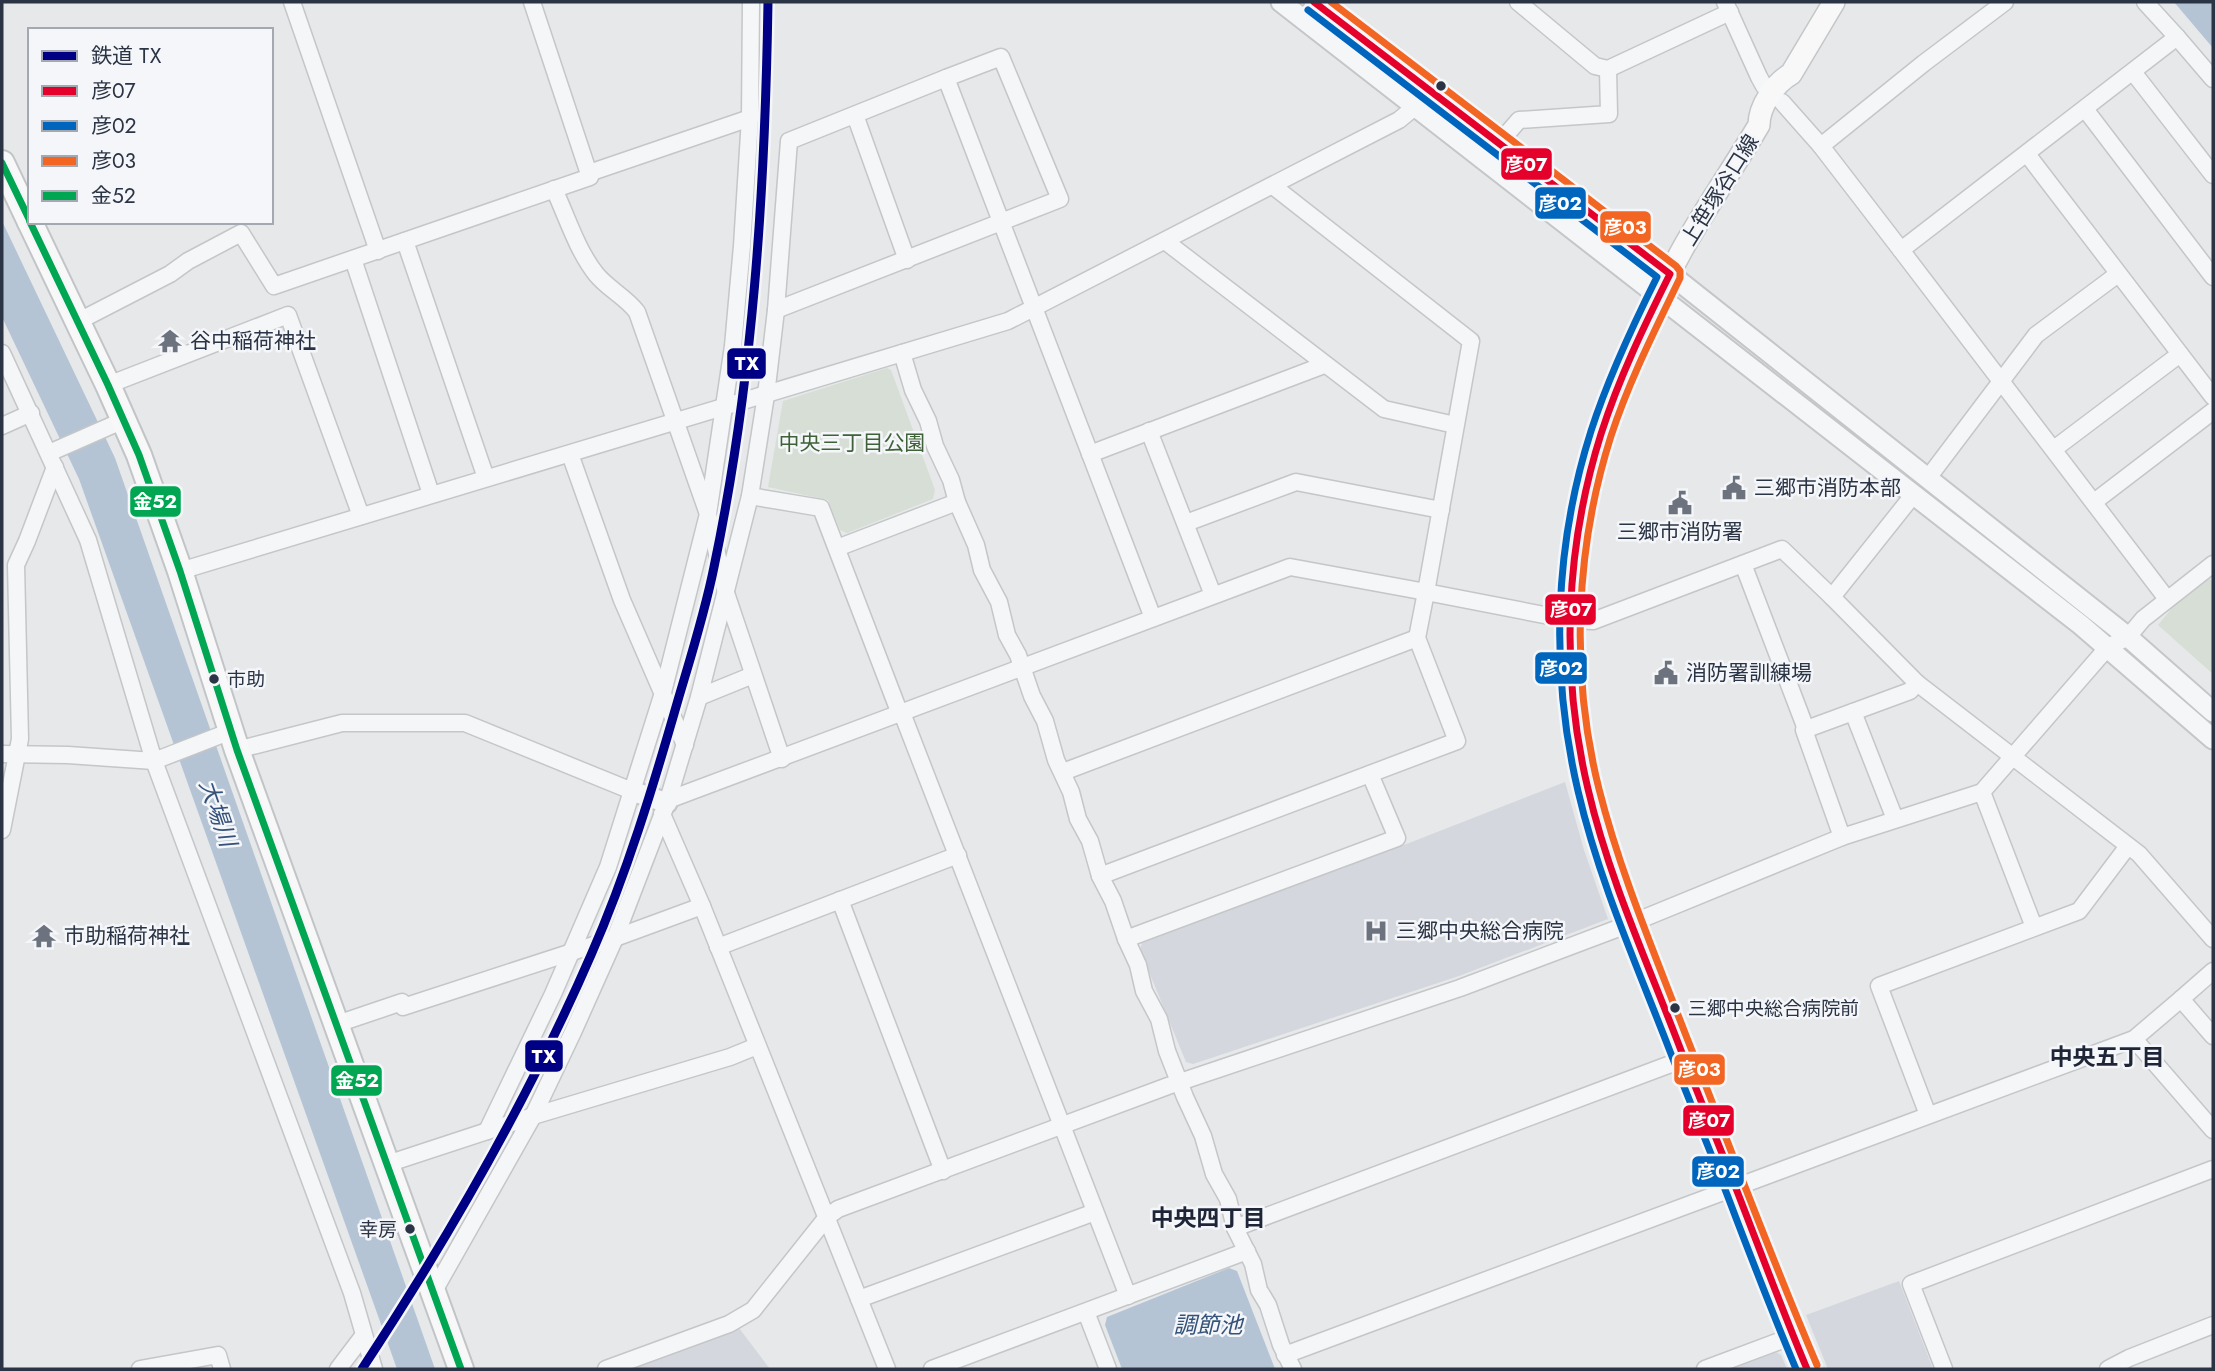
<svg xmlns="http://www.w3.org/2000/svg" width="2215" height="1371" font-family="Jost,'Noto Sans JP',sans-serif">
<rect width="100%" height="100%" fill="#e6e8ea"/>
<g fill="#d4d7dd">
<path d="M1565,782L1584,850L1608,919L1459,976L1193,1064L1186,1062L1140,950L1142,943L1409,843Z"/>
<path d="M1899,1281L1933,1369H1828L1806,1315Z"/>
<path d="M739,1328L770,1369H626Z"/>
<path d="M1776,1352L1781,1355L1787,1369H1730Z"/>
</g>
<g fill="#d6ded6">
<path d="M887,368L891,370L935,490L933,499L847,533L840,530L828,500L768,487L783,401Z"/>
<path d="M2209,578L2213,582V674L2158,625L2173,607Z"/>
</g>
<g fill="#b4c4d5">
<path d="M2174,2L2213,3V48Z"/>
<path d="M2,221L115,458L435,1369H397L79,479L2,317Z"/>
<path d="M1229,1268L1237,1271L1275,1369H1122L1105,1325L1107,1317Z"/>
</g>
<g fill="none" stroke-linecap="round" stroke-linejoin="round">
<g stroke="#c4c6c8" stroke-width="19">
<g id="minor">
<path d="M292,2L378,251"/>
<path d="M1518,2L1595,66L1608,69L1730,12"/>
<path d="M1725,2L1759,77L1764,86L1772,93"/>
<path d="M2177,37L2213,79"/>
<path d="M2133,72L2213,175"/>
<path d="M1782,102L1821,146L1901,250L2167,599"/>
<path d="M2085,109L2213,277"/>
<path d="M855,115L907,260"/>
<path d="M1499,143L1519,120L1609,114L1608,69"/>
<path d="M1821,146L1924,63L2005,2"/>
<path d="M2027,154L2213,397"/>
<path d="M589,173L750,118"/>
<path d="M554,189C567,217 577,250 596,274C608,289 626,297 637,312L708,514L726,593L782,759"/>
<path d="M405,241L486,478"/>
<path d="M1165,241L1384,409L1455,425"/>
<path d="M1901,250L2177,37L2145,2"/>
<path d="M353,259L431,494"/>
<path d="M776,310L1060,199L1001,57L946,78L1153,618"/>
<path d="M77,322L170,274L188,261L241,233L274,286L590,177L532,2"/>
<path d="M2,353L88,540L154,761L352,1293L374,1369"/>
<path d="M902,353L913,390L928,421L935,446L951,480L957,502L976,545L982,570L999,602L1007,635L1018,655L1032,696L1045,721L1056,760L1071,792L1078,819L1090,841L1100,876L1113,901L1126,939L1138,965L1144,991L1159,1019L1167,1051L1185,1097L1203,1136L1214,1174L1228,1199L1235,1228L1253,1264L1259,1290L1268,1305L1281,1345L1293,1369"/>
<path d="M108,385L288,315L361,516"/>
<path d="M2,426L31,413"/>
<path d="M1149,431L1213,595"/>
<path d="M2054,449L2180,354"/>
<path d="M49,453L124,420"/>
<path d="M570,454L622,600L685,745"/>
<path d="M1090,454L1324,365"/>
<path d="M1928,478L2036,335L2118,274"/>
<path d="M750,496L821,508L900,714"/>
<path d="M2094,502L2213,411"/>
<path d="M1186,523L1296,482L1441,510"/>
<path d="M837,548L957,502"/>
<path d="M1743,564L1806,729"/>
<path d="M180,571L1008,321L1399,120L1416,106"/>
<path d="M1832,597L1914,494"/>
<path d="M699,697L753,675"/>
<path d="M1853,712L1895,819"/>
<path d="M902,713L1128,1296"/>
<path d="M237,750L342,723H465L632,791"/>
<path d="M2,754L68,755L154,761L231,731"/>
<path d="M1063,772L1417,638"/>
<path d="M1982,792L2034,927"/>
<path d="M668,800L1290,567L1426,592L1471,341L1273,186"/>
<path d="M662,814L702,906L887,1369"/>
<path d="M2,830L20,739L16,565L27,541L55,467"/>
<path d="M1842,837L1804,730L1910,691L1917,683"/>
<path d="M1100,876L1457,741L1417,638L1426,592L1570,620L1593,621L1782,549L1832,597L1917,683L2139,854L2213,939"/>
<path d="M840,900L943,1171"/>
<path d="M1126,939L1397,838L1370,774"/>
<path d="M718,947L958,855"/>
<path d="M2181,999L2213,971"/>
<path d="M337,1024L402,1002L403,1007L615,938L702,906"/>
<path d="M2134,1039L2213,1130"/>
<path d="M1928,1115L1879,986L2079,911L2128,846"/>
<path d="M487,1131L553,994L608,867L662,696L708,514L733,346L742,246L750,118L751,2"/>
<path d="M387,1164L533,1116L730,1057L757,1046"/>
<path d="M1235,1228L1684,1059"/>
<path d="M434,1291L533,1116L573,1032L615,938L668,800L699,697L750,496L766,395L776,310L789,141L946,78"/>
<path d="M859,1299L1095,1212"/>
<path d="M1086,1312L1108,1369"/>
<path d="M1285,1355L2134,1039L2181,999L2213,1036"/>
<path d="M140,1369L218,1355L222,1369"/>
<path d="M338,1369L363,1336"/>
<path d="M606,1369L729,1324L753,1310L827,1217L838,1209L1168,1086L1460,988L1632,923L1842,837L1982,792L2108,647L2128,637L2143,619L2213,564"/>
<path d="M932,1369L1247,1251"/>
<path d="M1705,1369L1793,1336"/>
<path d="M1944,1369L1911,1284L2213,1169"/>
<path d="M2108,1369L2129,1358L2213,1325"/>
</g>
</g>
<g stroke="#c4c6c8" stroke-width="23">
<g id="tertiary">
<path d="M1281,2L2081,625L2213,739"/>
<path d="M1314,2L1670,274L2128,637L2213,712"/>
<path d="M632,791L667,803"/>
</g>
</g>
<g stroke="#c4c6c8" stroke-width="24">
<path id="secondary" d="M1807,1369C1769,1282 1737,1191 1701,1103C1661,1002 1614,894 1588,789C1564,688 1564,578 1589,478C1608,399 1643,321 1682,250C1706,207 1734,167 1759,125C1759,106 1775,83 1791,74L1834,2"/>
</g>
<g stroke="#c2c5c8" stroke-width="28">
<g id="primary">
<path d="M2,163L30,222"/>
<path d="M30,222L108,385L139,455L180,571L237,750L461,1369"/>
</g>
</g>
<use href="#minor" stroke="#f5f6f7" stroke-width="16"/>
<use href="#tertiary" stroke="#f5f6f7" stroke-width="19"/>
<use href="#secondary" stroke="#f8f8f8" stroke-width="21"/>
<use href="#primary" stroke="#f8f8f8" stroke-width="24"/>
<g stroke="#f4f6f9" stroke-width="12">
<path id="bus-1" d="M1314,2L1670,274C1644,326 1619,378 1601,434C1565,548 1560,672 1588,789C1608,875 1645,957 1677,1040C1696,1090 1717,1140 1737,1191C1760,1250 1782,1310 1807,1369"/>
</g>
<g stroke="#f4f6f9" stroke-width="12">
<path id="bus-2" d="M1308,10L1657,277C1632,327 1608,378 1591,431C1554,547 1550,672 1578,791C1598,877 1634,959 1666,1041C1686,1093 1708,1145 1728,1197C1750,1255 1772,1312 1796,1369"/>
</g>
<g stroke="#f4f6f9" stroke-width="12">
<path id="bus-3" d="M1331,2L1676,266L1680,271V278C1655,330 1629,381 1611,436C1575,549 1570,674 1599,789C1620,872 1654,952 1685,1033C1729,1144 1770,1255 1817,1365"/>
</g>
<g stroke="#f4f6f9" stroke-width="12">
<g id="bus-4">
<path d="M2,163L30,221"/>
<path d="M30,222L108,385L139,455L180,571L237,750L461,1369"/>
</g>
</g>
<use href="#bus-1" stroke="#e4002b" stroke-width="7"/>
<use href="#bus-2" stroke="#0065bd" stroke-width="7"/>
<use href="#bus-3" stroke="#f26522" stroke-width="7"/>
<use href="#bus-4" stroke="#00a651" stroke-width="7"/>
<g stroke="#f4f6f9" stroke-width="14">
<path id="rail-1" d="M362,1369C449,1237 528,1100 591,955C627,873 653,787 678,700C691,656 705,612 714,567C753,381 765,192 768,2"/>
</g>
<use href="#rail-1" stroke="#000084" stroke-width="9"/>
</g>
<defs>
<g id="temple-bare" transform="scale(1.89)"><path d="M0-6L5-2H3V0L6.5 2.5H4V6H1.5V3h-3V6H-4V2.5H-6.5L-3 0V-2H-5Z" fill="#6c737f" stroke="#f4f6f9" stroke-width="2.5" paint-order="stroke"/></g>
<g id="civic-bare" transform="scale(1.89)"><path d="M-.6-6.5H3V-4.5H.6V-3L4-1V1h2V6H-6V1h2V-1L-.6-3ZM-1.2 2.5V6h2.4V2.5Z" fill="#6c737f" stroke="#f4f6f9" stroke-width="2.5" paint-order="stroke"/></g>
<g id="hospital-bare" transform="scale(1.89)"><path d="M-5-5h3v3.5h4V-5h3V5h-3V1.5h-4V5h-3Z" fill="#6c737f" stroke="#f4f6f9" stroke-width="2.5" paint-order="stroke"/></g>
</defs>
<g fill-rule="evenodd">
<use href="#temple-bare" x="170" y="341"/>
<use href="#civic-bare" x="1734" y="488"/>
<use href="#civic-bare" x="1680" y="503"/>
<use href="#civic-bare" x="1666" y="673"/>
<use href="#hospital-bare" x="1376" y="931"/>
<use href="#temple-bare" x="44" y="936"/>
</g>
<g fill="#2b3445" stroke="#f4f6f9" stroke-width="2.5">
<circle cx="1441" cy="86" r="6"/>
<circle cx="214" cy="679" r="6"/>
<circle cx="1675" cy="1008" r="6"/>
<circle cx="410" cy="1229" r="6"/>
</g>
<g text-anchor="middle" stroke-width="5" stroke-linejoin="round" paint-order="stroke">
<g font-size="19" fill="#2b3445" stroke="#f4f6f9" text-anchor="start">
<text x="227" y="686">市助</text>
<text x="1688" y="1015">三郷中央総合病院前</text>
<text x="397" y="1236" text-anchor="end">幸房</text>
</g>
<g font-size="21" fill="#2b3445" stroke="#f4f6f9">
<text transform="translate(1720 190) rotate(-58)" y="7">上笹塚谷口線</text>
</g>
<g font-size="21" fill="#2b3445" stroke="#f4f6f9" text-anchor="start">
<text x="190" y="348">谷中稲荷神社</text>
<text x="1754" y="495">三郷市消防本部</text>
<text x="1680" y="539" text-anchor="middle">三郷市消防署</text>
<text x="1686" y="680">消防署訓練場</text>
<text x="1396" y="938">三郷中央総合病院</text>
<text x="64" y="943">市助稲荷神社</text>
</g>
<g font-size="21" fill="#3f6138" stroke="#f4f6f9">
<text x="852" y="450">中央三丁目公園</text>
</g>
<g font-size="23" font-style="italic" fill="#34527a" stroke="#f4f6f9">
<text transform="translate(218 813) rotate(71)" y="8">大場川</text>
<text x="1208" y="1333">調節池</text>
</g>
<g font-size="23" font-weight="bold" fill="#1d2536" stroke="#f4f6f9">
<text x="2107" y="1065">中央五丁目</text>
<text x="1208" y="1226">中央四丁目</text>
</g>
</g>
<g stroke="#f4f6f9" stroke-width="2.5">
<rect x="1500" y="147" width="53" height="34" rx="7" fill="#e4002b"/>
<rect x="1534" y="186" width="53" height="34" rx="7" fill="#0065bd"/>
<rect x="1599" y="210" width="53" height="34" rx="7" fill="#f26522"/>
<rect x="726" y="347" width="41" height="33" rx="7" fill="#000084"/>
<rect x="129" y="485" width="53" height="33" rx="7" fill="#00a651"/>
<rect x="1544" y="593" width="53" height="33" rx="7" fill="#e4002b"/>
<rect x="1534" y="651" width="54" height="34" rx="7" fill="#0065bd"/>
<rect x="524" y="1039" width="40" height="34" rx="7" fill="#000084"/>
<rect x="1673" y="1053" width="53" height="33" rx="7" fill="#f26522"/>
<rect x="330" y="1064" width="53" height="33" rx="7" fill="#00a651"/>
<rect x="1682" y="1104" width="53" height="33" rx="7" fill="#e4002b"/>
<rect x="1691" y="1155" width="54" height="33" rx="7" fill="#0065bd"/>
</g>
<g font-size="19" text-anchor="middle" font-weight="bold" fill="#fff">
<text x="1526" y="171">彦07</text>
<text x="1560" y="210">彦02</text>
<text x="1625" y="234">彦03</text>
<text x="747" y="370">TX</text>
<text x="155" y="508">金52</text>
<text x="1571" y="616">彦07</text>
<text x="1561" y="675">彦02</text>
<text x="544" y="1063">TX</text>
<text x="1699" y="1076">彦03</text>
<text x="357" y="1087">金52</text>
<text x="1709" y="1127">彦07</text>
<text x="1718" y="1178">彦02</text>
</g>
<rect width="2215" height="1371" fill="none" stroke="#2b3445" stroke-width="7"/>
<rect x="28" y="28" width="245" height="196" fill="#f4f6f9" stroke="#a4a8b1" stroke-width="2"/>
<rect x="42" y="51" width="35" height="10" fill="#000084" stroke="#a4a8b1" stroke-width="2"/>
<text x="91" y="63" font-size="21" fill="#2b3445">鉄道 TX</text>
<rect x="42" y="86" width="35" height="10" fill="#e4002b" stroke="#a4a8b1" stroke-width="2"/>
<text x="91" y="98" font-size="21" fill="#2b3445">彦07</text>
<rect x="42" y="121" width="35" height="10" fill="#0065bd" stroke="#a4a8b1" stroke-width="2"/>
<text x="91" y="133" font-size="21" fill="#2b3445">彦02</text>
<rect x="42" y="156" width="35" height="10" fill="#f26522" stroke="#a4a8b1" stroke-width="2"/>
<text x="91" y="168" font-size="21" fill="#2b3445">彦03</text>
<rect x="42" y="191" width="35" height="10" fill="#00a651" stroke="#a4a8b1" stroke-width="2"/>
<text x="91" y="203" font-size="21" fill="#2b3445">金52</text>
</svg>
